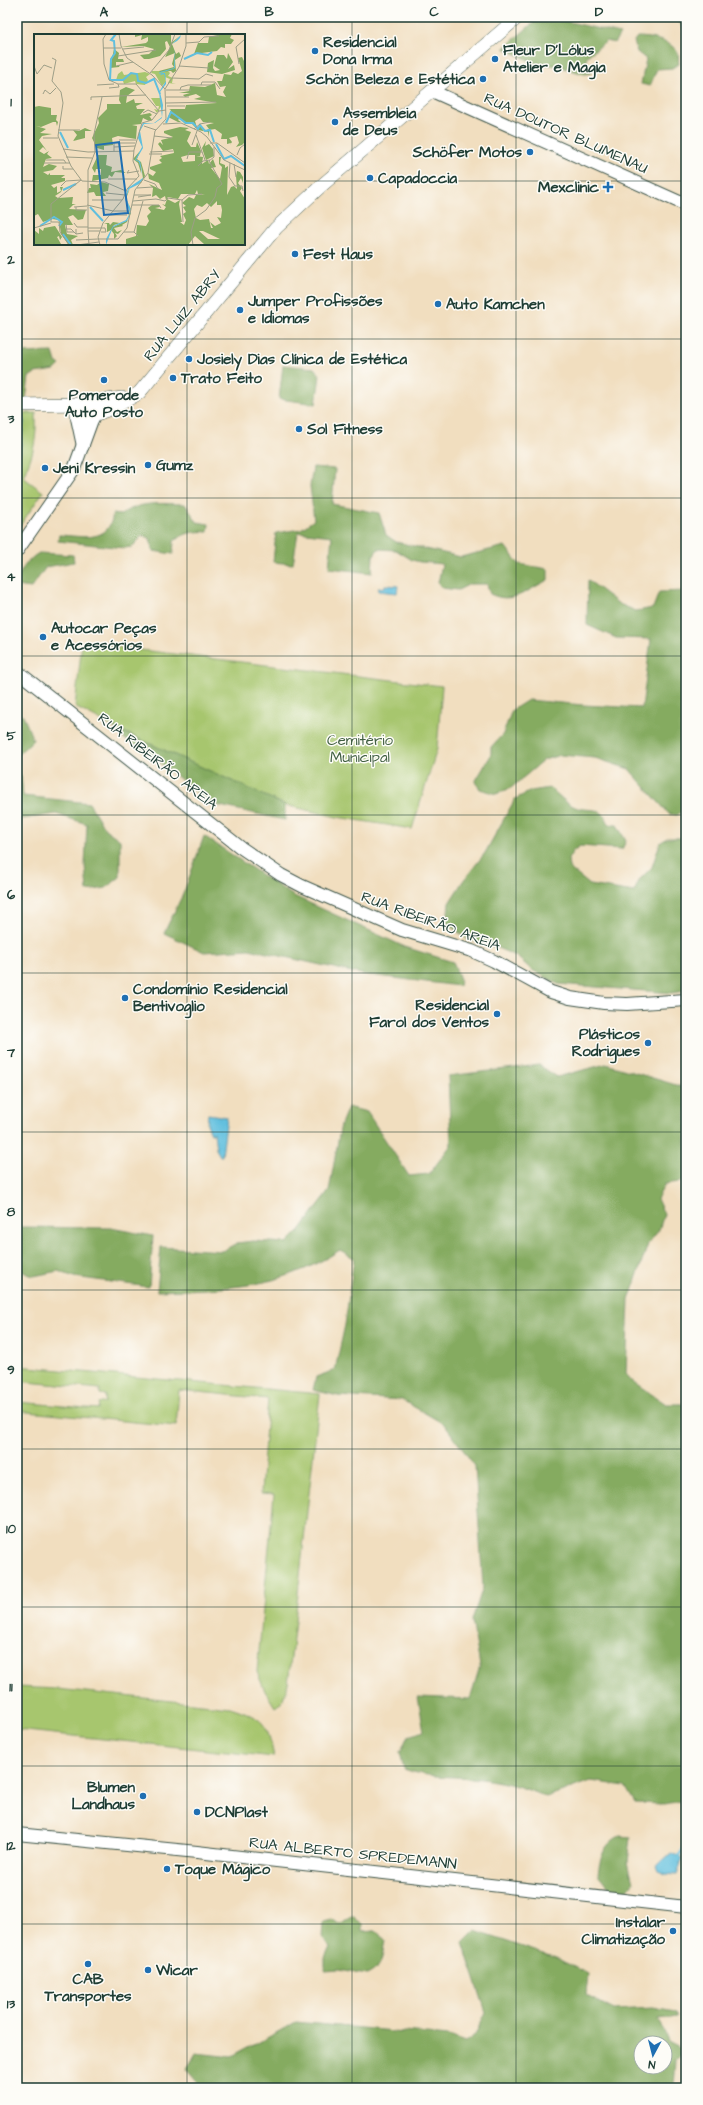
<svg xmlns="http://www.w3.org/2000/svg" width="703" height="2105" font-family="'Architects Daughter',sans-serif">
<rect width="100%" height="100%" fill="#fdfcf7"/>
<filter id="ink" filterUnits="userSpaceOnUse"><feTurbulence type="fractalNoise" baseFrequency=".025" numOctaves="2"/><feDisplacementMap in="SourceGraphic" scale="8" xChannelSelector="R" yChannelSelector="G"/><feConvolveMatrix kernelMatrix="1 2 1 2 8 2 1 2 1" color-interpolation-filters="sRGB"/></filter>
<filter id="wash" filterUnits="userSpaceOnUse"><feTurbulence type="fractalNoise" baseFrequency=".012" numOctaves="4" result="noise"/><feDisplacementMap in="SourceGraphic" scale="16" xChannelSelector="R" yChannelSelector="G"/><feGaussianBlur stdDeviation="0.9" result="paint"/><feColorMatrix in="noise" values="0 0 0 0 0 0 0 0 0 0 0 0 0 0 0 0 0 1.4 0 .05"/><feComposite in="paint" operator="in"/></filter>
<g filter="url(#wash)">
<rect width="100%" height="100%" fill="#f1debf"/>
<g fill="#a7c66e" stroke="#638251">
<path d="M22,413H36C37,439 34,453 23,477L43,492L17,530V471L24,422Z"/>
<path d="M82,643L442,686L437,749L412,829L337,817L285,805L113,727L75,707Z"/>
<path d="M17,1366L320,1394L288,1684L282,1702L275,1707L265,1691L257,1672L274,1494L261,1493L268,1399L179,1390L176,1426L17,1411V1402L98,1409L99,1403H105L106,1395L100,1394V1389L17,1381Z"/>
<path d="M17,1687L57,1689L230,1707C264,1718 267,1722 274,1757L17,1730Z"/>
</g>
<g fill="#85ab61" stroke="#52744a" fill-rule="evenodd">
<path d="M540,17H549L620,34L614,43L607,41L587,56L586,61L592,67L591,73L584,74L558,66L535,63L504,48Z"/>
<path d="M630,17H686V32L676,17L636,20Z"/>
<path d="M637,37C649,37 674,41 678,54C679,57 678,61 679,64L672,68L657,69L650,86L641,84L646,59L637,52L634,41Z"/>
<path d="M53,352L56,362L60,365L55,370L35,373L29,377L26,399L19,401L17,390V353Z"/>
<path d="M283,365L314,368L320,375L316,404L279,399Z"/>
<path d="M313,467L335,469L332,504L379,513L386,535L396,542L461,557L505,546L519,564L548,569V580C527,590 513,605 490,594L487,584H470L458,590L442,588L438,583L442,564L420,562L412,560L396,550L378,549L373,556L372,573L329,568L332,536L298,532L293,564L273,562L276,533L301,529L314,520L310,486Z"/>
<path d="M185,504L197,522L209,524L208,532C194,531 186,532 174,541L173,554L153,551L150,538L142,536L132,547L124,548L58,541L59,535C82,536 109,544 113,514L121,515C139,500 164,504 185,504Z"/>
<path d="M39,553L73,555L74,562L46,567L31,588L17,586C17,573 28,559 39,553Z"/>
<path d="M588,580L619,604L636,611L653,608L659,592L686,591V809L677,815L669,814L629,769L595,758L560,755L544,760L511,788L496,794L480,789L475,782L491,755V747L503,734L512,710L528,700L583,705L642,708L651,639L616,638L587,625Z"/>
<path d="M17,715H23L33,740L17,755Z"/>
<path d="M113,727L285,805V820L211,804L147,752L123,738Z"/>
<path d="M17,770L21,776L23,796L89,803L105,829L120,840V877L106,888L87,891L85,865L87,824L56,814L22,819L17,815Z"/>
<path d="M550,788C557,793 565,803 573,806C588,814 602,802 609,825H617L626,841L622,849L580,846L573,851L568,859L569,868L590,885L634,892L640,879L652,867L660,843L667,838H686V991L671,993L558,984L532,970L517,957L509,953L493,946L467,939L447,923L449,903L463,881L485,853L515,799L531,791Z"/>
<path d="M204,836L292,895L405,947L453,962L460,979L459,986L361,974L249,949L204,952L164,933L184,892Z"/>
<path d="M606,1064L686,1088V1181L665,1184L657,1199L664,1214L659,1230L648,1244L629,1300L626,1374L632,1381L666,1404H686V1800L665,1804L635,1803L625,1786L591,1781L546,1797C523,1786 497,1780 471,1778C447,1776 428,1778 404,1769L400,1752L408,1736L424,1731L418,1697L470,1699L480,1666L472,1620L483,1587L475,1466L444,1424L402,1400L338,1396L313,1390L316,1377L335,1370L345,1325L354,1258L340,1250C278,1290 228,1288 157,1291L161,1247L222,1251L237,1243L253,1241L287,1243L301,1229L329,1191L341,1124L348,1107L367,1112L409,1176L429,1174L451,1145L448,1076L539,1065L557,1077Z"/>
<path d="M17,1227L111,1228L153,1236L149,1287L74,1277L58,1271L34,1276L27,1274L17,1268Z"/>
<path d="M620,1836L631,1837L628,1862L633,1883L626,1892L611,1890L598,1874C600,1858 604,1843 620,1836Z"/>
<path d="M353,1916L362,1925V1931L376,1930L385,1941C381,1959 384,1966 367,1975L339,1970L325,1971V1958L330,1947L323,1939L324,1921L332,1919L340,1925Z"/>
<path d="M475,1931L556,1958L588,1974L586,1995L614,2010L653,2008L675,2012L677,2017L659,2019L668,2041L685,2050L675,2060L673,2088H203L187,2069L196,2053L232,2057L296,2022L448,2036L465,2042L475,2035L486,2012L463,1943ZM641,2043H665V2067H641Z"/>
</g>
<g fill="#60bfde" stroke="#407e89">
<path d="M17,390L24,422L17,471Z"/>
<path d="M385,585L398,586L397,593L378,591L379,587L384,588Z"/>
<path d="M208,1114L227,1117L222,1156H220L216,1149L214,1133H211L207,1124Z"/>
<path d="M671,1853L683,1858L677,1875L664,1874L659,1871L657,1866Z"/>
</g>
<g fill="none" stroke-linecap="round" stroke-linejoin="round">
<path stroke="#60bfde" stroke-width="3" d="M679,1856L686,1845"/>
</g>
</g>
<g filter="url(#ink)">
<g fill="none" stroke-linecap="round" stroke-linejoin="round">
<g stroke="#3e5549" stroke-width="14">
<g id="tertiary">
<path d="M432,91L686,205"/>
<path d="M77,418L83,446"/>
<path d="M17,551L74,469L93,417"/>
<path d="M17,671L240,847L281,875L302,886L402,930L472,951L494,961L551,992L570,998L604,1003L627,1004L686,1000"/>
<path d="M17,1834L197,1852L686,1907"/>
</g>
</g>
<g stroke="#3e5549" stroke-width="14">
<g id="secondary">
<path d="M86,403L122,398"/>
<circle cx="85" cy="413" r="9"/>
<path d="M17,405L81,404"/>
<path d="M94,415L113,408L139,393L276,228L321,186L518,17"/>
</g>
</g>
<use href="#tertiary" stroke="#fff" stroke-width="12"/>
<use href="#secondary" stroke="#fff" stroke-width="13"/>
</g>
</g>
<path fill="none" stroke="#1f3d34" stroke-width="1" stroke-opacity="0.55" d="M187,17V35M352,17V2088M516,17V2088M17,181H35M244,181H686M187,244V2088M17,339H686M17,498H686M17,656H686M17,815H686M17,973H686M17,1132H686M17,1290H686M17,1449H686M17,1607H686M17,1766H686M17,1924H686"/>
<g fill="#1f6fb2" stroke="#fdfcf7" stroke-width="1.5">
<circle cx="315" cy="51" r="4"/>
<circle cx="495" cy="59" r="4"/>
<circle cx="483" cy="79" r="4"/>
<circle cx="335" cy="122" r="4"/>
<circle cx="530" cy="152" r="4"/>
<circle cx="370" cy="178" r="4"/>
<path d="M606 181h4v4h4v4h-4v4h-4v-4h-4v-4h4z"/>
<circle cx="295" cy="254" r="4"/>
<circle cx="438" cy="304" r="4"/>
<circle cx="240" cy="310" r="4"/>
<circle cx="189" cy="359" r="4"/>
<circle cx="173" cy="378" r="4"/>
<circle cx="104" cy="380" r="4"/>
<circle cx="299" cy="429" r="4"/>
<circle cx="148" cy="465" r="4"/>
<circle cx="45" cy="468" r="4"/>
<circle cx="43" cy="637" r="4"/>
<circle cx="125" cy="998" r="4"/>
<circle cx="497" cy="1014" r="4"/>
<circle cx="648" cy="1043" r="4"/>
<circle cx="143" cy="1796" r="4"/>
<circle cx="197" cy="1812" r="4"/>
<circle cx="167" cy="1869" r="4"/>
<circle cx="673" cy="1931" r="4"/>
<circle cx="88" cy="1964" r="4"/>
<circle cx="148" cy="1970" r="4"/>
</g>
<g text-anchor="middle" stroke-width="3" stroke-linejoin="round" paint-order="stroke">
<g font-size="15" font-weight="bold" fill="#1f3d34" stroke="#fdfcf7" text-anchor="start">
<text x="323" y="47">Residencial<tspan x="323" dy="17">Dona Irma</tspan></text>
<text x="503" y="55">Fleur D'Lólus<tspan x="503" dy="17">Atelier e Magia</tspan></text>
<text x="475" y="84" text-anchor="end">Schön Beleza e Estética</text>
<text x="343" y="118">Assembleia<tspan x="343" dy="17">de Deus</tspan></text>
<text x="522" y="157" text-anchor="end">Schöfer Motos</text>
<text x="378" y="183">Capadoccia</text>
<text x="599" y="192" text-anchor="end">Mexclinic</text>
<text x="303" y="259">Fest Haus</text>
<text x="248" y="306">Jumper Profissões<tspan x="248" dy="17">e Idiomas</tspan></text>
<text x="446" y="309">Auto Kamchen</text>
<text x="197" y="364">Josiely Dias Clínica de Estética</text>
<text x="181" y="383">Trato Feito</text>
<text x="104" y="400" text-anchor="middle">Pomerode<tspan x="104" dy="17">Auto Posto</tspan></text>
<text x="307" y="434">Sol Fitness</text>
<text x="156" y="470">Gumz</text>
<text x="53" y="473">Jeni Kressin</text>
<text x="51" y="633">Autocar Peças<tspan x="51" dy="17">e Acessórios</tspan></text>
<text x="133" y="994">Condomínio Residencial<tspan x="133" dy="17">Bentivoglio</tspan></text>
<text x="489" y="1010" text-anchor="end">Residencial<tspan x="489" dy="17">Farol dos Ventos</tspan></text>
<text x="640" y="1039" text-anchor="end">Plásticos<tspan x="640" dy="17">Rodrigues</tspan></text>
<text x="135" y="1792" text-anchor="end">Blumen<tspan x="135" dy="17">Landhaus</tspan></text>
<text x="205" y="1817">DCNPlast</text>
<text x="175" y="1874">Toque Mágico</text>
<text x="665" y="1927" text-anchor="end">Instalar<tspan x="665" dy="17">Climatização</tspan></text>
<text x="156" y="1975">Wicar</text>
<text x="88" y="1984" text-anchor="middle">CAB<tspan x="88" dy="17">Transportes</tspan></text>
</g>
<g font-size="15" fill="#1f3d34" stroke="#fdfcf7">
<text transform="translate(566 133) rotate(24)" y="5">RUA DOUTOR BLUMENAU</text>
<text transform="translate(182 315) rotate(-51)" y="5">RUA LUIZ ABRY</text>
<text transform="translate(158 761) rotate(38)" y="5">RUA RIBEIRÃO AREIA</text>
<text transform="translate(431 921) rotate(20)" y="5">RUA RIBEIRÃO AREIA</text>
<text transform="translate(353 1853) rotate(6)" y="5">RUA ALBERTO SPREDEMANN</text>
</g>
<g font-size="15" fill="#415f42" stroke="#fdfcf7">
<text x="360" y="745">Cemitério<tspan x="360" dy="17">Municipal</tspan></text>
</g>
</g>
<g transform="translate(34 34)">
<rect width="211" height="211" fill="#f1debf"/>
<path d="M88,37L90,41L111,38L116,40L112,43L114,46L111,51L102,50L101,47L90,50L89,47L82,46L84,40ZM118,37H134L136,39L134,42L139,44L138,49L142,50L134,49L136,45L131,43L132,48L128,52L121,40L117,39ZM117,64H127L128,71L123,79L120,75L124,76L125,72H122Z" fill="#a7c66e"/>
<path d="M101,0H137V9L147,1L138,10L142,20L145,18L147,22L141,26L142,37L139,39L137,37L126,38L125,37L140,33L138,30L141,19L131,23L136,13L133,7L131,8L132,15L126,22L115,25H110L106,21L115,20L120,15L109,12L87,13L112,9L114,7V3L107,6L108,1L101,3ZM188,0H198L196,4L200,6L197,10H191V14L187,13L183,17L160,20L164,9H174L175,3ZM80,15L85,19L84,25H89L90,28H82V32L86,31L85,33L76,34ZM194,19L199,28L194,35L200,31L201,36L188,40L173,38L174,29L180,26L179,34L181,37L186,36L180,32L183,21H190L193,25ZM208,23L211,29V108L208,111L202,113L205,109L203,102L195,104L198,108L196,111L197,109L193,110V105H187L188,100L181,95L175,96V103L174,98L164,96L156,88L151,90L146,84L144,86L147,88H144L134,83L137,76L135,75H151L152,71L183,69L160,65L167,63L162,60L151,63L149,61L156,59H145L155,57L156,52L171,53L181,49L183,61L192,63L189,58L192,52L186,53L183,47H188L190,40L197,41L199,38L204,40L208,37L204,24ZM166,84L169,88L180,89L172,91L175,95L170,97L166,92L163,94L161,87ZM92,53L101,56L93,62L92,69L100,65L101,69H109L102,72L103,75H111L106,81L116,79L118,81L115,83H121H116L118,86L115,87L109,84L107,90L98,91L103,92L102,105L84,102L78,104L79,111L70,112V116L63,114L58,104L65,89L64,84L73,75V70H87L85,66L86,56ZM5,72L17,74V81H23L22,86L24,88L23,92L22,88H19L7,93L2,92L12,95L6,99L18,100L8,102L5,106L13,117L9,113L5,117L10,120L15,117L13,120L18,124L12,125L9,133L15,130L23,132L19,136L9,138L14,141L16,139V141H31L27,144H31V147L17,151L20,154L23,152V159L27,157L26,153H29L27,158L21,162L24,164L39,163L38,170H42L39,171L35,175L52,176L49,185L44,186L39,181L34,183L39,191H31L33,200L44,202L37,206L39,211L34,210L27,200L25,186L18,185L9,188L4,180L0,182V73ZM146,93L155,94L151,96L157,98L153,107L157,113H162L163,108L167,117L166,122H162L169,123L168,130L174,126L175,130L179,125L182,133L177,134L186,145L188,133L185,130V123H187L186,129L191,131V134L194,132L193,161L197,153L200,152L203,155L202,142L203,137L206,138L209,143V149L207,144L204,149L208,154L206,157L211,165L210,211L170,210L161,202L154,211L92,210V205L102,202L103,191L112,192L115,187L113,182L117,178L114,174L118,171H125L126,173L121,174L130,176L132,173L128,170L131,171L133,165L141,169L146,166L145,170L148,188H146L150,191L152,186L149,180L152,178L149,173L152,172L148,169L155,163L160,165L162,161L171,160H164L163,156L161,160H147L144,165L134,163L132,166L131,162L126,165L122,161L118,163L119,154L115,150L128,156L125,149L115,145L114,139L119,142L122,138L116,135V133L128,129L125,126L128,124L126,122L140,119L139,115L129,117L124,110L126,108L129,111L127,106L139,103L130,99V97ZM154,121H161V127L149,128L147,123ZM183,167V171H187L188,176L187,184L183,183L187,189L181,192L176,188L179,194H177L175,185L166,186L162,184L160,175L163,171L168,173L173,169L177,173ZM165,197H169L186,205H174ZM51,94L58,97H51V104L39,107L43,101L39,96L45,97ZM172,107L171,112L175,110L179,115L180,122L172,126L168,114ZM106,117L103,125L107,128L111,142L107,149L96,154L92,165L97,175V179L93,188L88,191L89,192L80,194L83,198L88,196L84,200L81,199L83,202L80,205V200L77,196L73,198V190L70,189H75L76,191L79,188L86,189L80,191L79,193L94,186L96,177L93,170L96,176L94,182L97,177L92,164V162L96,154L105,150L109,144L107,132V139L104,129L99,125ZM64,121H73L72,131L78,133L77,138L87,136L92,139L81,138L78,143L75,141L74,144L58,147L59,141H67V135H62L61,139L58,134ZM67,148L75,150L74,157L69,158L72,162H62L60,158L53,159L55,154H57L56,150L63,151ZM21,192L28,203L26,206L25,202L23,203L27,210L0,211V196L5,200V194L9,197L10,194Z" fill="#85ab61" fill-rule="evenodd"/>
<path d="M147,1L146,4L143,7L138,10L141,15V34L139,35L126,39V40L128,39H131L132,45V50L126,58L129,71L128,84L121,89L110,90L106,97L109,114L102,126L106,127L109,145L105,150L95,155L92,164L97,176V178L93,187L79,193L72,211V205L79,192L92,186L96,179L91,165L94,154L109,144L105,128L101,126L108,113L104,104L105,97L109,89H120L128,83L125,58L132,47L130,40L127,41L125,39L126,38L140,34L141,15L138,10Z" fill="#60bfde"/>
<path fill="none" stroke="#60bfde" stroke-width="2" d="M82,0L77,6L80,7L81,19L77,25L76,46H89L97,39L103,40L104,47L112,49L120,45L126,60M150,25L163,19L174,21L178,18M132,89L137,78L152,89H159L164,95L166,91L171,97L176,96L180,108M26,98L34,114M182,110L190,125L197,122L211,132M29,156L42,150M56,173L69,187M6,192L20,183L28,188L25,192M29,200L37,211"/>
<path fill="none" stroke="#9d9e87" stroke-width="1" d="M72,0L69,5L70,30L75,46L84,50H102L125,77M85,0L87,12L93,24L118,41L131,55M152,9L165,8L170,3L185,2M69,14H87M89,15L110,13M84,22L122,16M18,24L22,26L18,47L27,58L29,69L24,102L37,132L48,147L71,148L92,157M205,30L202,13L211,5M0,32L3,40L10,31L18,34M82,32L99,28M145,32L175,34M116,39L135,16L141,0M138,44L165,45L172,40L179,42M63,51L80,50M167,51L168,48H181L186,55M75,54L85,53L84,50M132,56H157M146,56L147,53L154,51H177M9,60L11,56L16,60L22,54M132,63H155M57,66V63L112,61M132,69L182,68M133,72H151M109,79L114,76L123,80M129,90L147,89L167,98L173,103L190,126L211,136M110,92L122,96M160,95L166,90L176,88M24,96H46M162,101L171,126M120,102L138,104M9,104H24M85,106H102M176,109H183L211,129M158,111L163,97M80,113L101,112M29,115L54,118L100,117M100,116L108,89L118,86L125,77L132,76M80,118V109H101M116,118L139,117M115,120H128M203,121L206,114L211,110M32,123L58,124M153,125L155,118H168M12,126H30L32,129M10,129H36M196,129L195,143L201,152H208L209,157M200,130L202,143M29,132V135H39M164,132L169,127L176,126M95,136L93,139L105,137M74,145H103M110,146L121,150L124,155M27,152L32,147L47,146M103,154L119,153M72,159L91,161M100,161H117L104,163M89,165L93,155L105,142L99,127L100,116M58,166H88M148,166L149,188M99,167L122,165L131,167L134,164L148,166L154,161L168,160M53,171L79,177H95M98,171H125L127,174M40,173L53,172M42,173V176H53M76,181H93M17,188V170L47,146M17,188H25L26,198L35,211M40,189L43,193H54M32,190L33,198H40M0,194L17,189M54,194H71L72,198H67M32,195H37L42,200M42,195V200L49,199M54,197V136L61,118L60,100L68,63M90,198H100L104,202M100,198L109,167M64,205H84L93,194L101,156L114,139L121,97L132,85L131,55L145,33L152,12V0M42,206L64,205M43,211L65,208M55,211L54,197H66M66,211L64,203L69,189L89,165M159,211L157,198L161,184L172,176L181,163L183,154L188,150L175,127L180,123V113"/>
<path fill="#1f6fb2" fill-opacity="0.15" stroke="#1f6fb2" stroke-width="2" d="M85,108L94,179L70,181L62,111Z"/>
<rect width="211" height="211" fill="none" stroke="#1f3d34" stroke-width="2"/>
</g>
<rect width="703" height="2105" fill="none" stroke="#fdfcf7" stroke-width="44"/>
<g transform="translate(653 2055) rotate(187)"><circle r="19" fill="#fdfcf7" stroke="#a4b0a9"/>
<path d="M0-3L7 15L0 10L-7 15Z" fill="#1f6fb2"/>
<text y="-6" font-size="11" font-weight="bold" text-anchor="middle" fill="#1f3d34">N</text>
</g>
<rect x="22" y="22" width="659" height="2061" fill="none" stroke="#1f3d34" stroke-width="1.5"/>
<g font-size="13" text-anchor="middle" font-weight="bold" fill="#1f3d34">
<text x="104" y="16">A</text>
<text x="269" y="16">B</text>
<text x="434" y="16">C</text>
<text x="599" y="16">D</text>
<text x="11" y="106">1</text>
<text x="11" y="264">2</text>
<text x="11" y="423">3</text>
<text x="11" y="581">4</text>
<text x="11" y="740">5</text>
<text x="11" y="899">6</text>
<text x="11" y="1057">7</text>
<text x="11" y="1216">8</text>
<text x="11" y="1374">9</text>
<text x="11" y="1533">10</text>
<text x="11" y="1691">11</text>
<text x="11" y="1850">12</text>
<text x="11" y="2008">13</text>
</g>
</svg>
